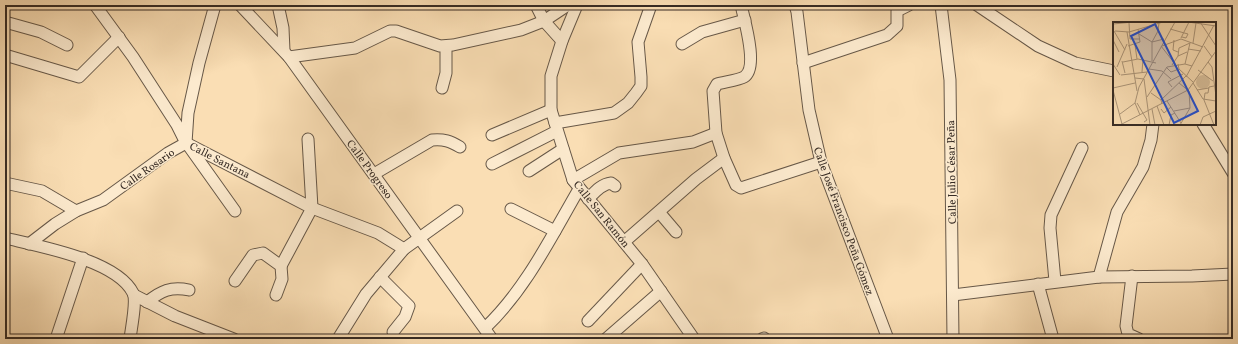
<svg xmlns="http://www.w3.org/2000/svg" width="1238" height="344" font-family="Vollkorn,serif">
<rect width="100%" height="100%" fill="#fadeb4"/>
<filter id="stains"><feTurbulence type="fractalNoise" baseFrequency=".005" numOctaves="4"/><feColorMatrix values="0 0 0 0 .2 0 0 0 0 .09 0 0 0 0 .02 0 0 0 .5 -.17"/></filter>
<radialGradient id="worn" r=".72"><stop offset=".6" stop-color="#630" stop-opacity="0"/><stop offset="1" stop-color="#630" stop-opacity=".3"/></radialGradient>
<g fill="none" stroke-linecap="round" stroke-linejoin="round">
<g stroke="#675848" stroke-width="13">
<g id="minor">
<path d="M95,5L133,57L177,125L186,143L312,208L378,233L404,249"/>
<path d="M240,5L289,57L492,339"/>
<path d="M278,5L283,28L284,51"/>
<path d="M536,5L544,21L562,41"/>
<path d="M577,5L562,41L551,76V110L573,180L642,264L694,339"/>
<path d="M741,5C744,19 759,68 744,77C739,80 724,82 717,84L713,91L716,133L724,158L736,185L741,188L821,162"/>
<path d="M795,5L797,12L809,110L821,162L888,339"/>
<path d="M941,5L950,80L953,339"/>
<path d="M977,5L1038,46L1075,63L1114,71"/>
<path d="M5,22L41,32L67,45"/>
<path d="M682,44L702,32L745,20"/>
<path d="M5,55L79,77L119,37"/>
<path d="M289,57L355,48L390,31H396L440,46L453,45L521,30L544,21L568,5"/>
<path d="M803,63L887,35L897,26V11L909,5"/>
<path d="M442,88L446,73V46"/>
<path d="M555,123L614,113L628,103L636,93L641,86V77L638,42L651,5"/>
<path d="M1203,124L1233,173"/>
<path d="M492,135L551,110"/>
<path d="M188,145L235,211"/>
<path d="M492,164L557,131"/>
<path d="M529,171L563,149"/>
<path d="M374,174L432,140C444,139 450,141 460,147"/>
<path d="M573,180L619,153L693,142L716,133"/>
<path d="M5,183L42,191L76,211"/>
<path d="M588,199C594,193 601,184 611,183L615,186"/>
<path d="M511,209L555,231"/>
<path d="M659,212L676,232"/>
<path d="M5,238C38,246 117,260 133,293C137,301 131,329 130,339"/>
<path d="M624,242L696,179L724,158"/>
<path d="M29,244L55,224L76,211L103,200L168,153L186,143L188,113L199,63L215,5"/>
<path d="M281,266L312,208L308,139"/>
<path d="M1132,276L1126,326L1128,334L1139,339"/>
<path d="M380,277L409,306L405,317L393,332"/>
<path d="M1099,277L1117,212L1143,167L1151,140L1153,124"/>
<path d="M235,281L253,255L263,253L281,266L282,279L276,295"/>
<path d="M1055,281L1050,228L1051,215L1082,148"/>
<path d="M1038,284L1053,339"/>
<path d="M134,295L175,316L234,339"/>
<path d="M953,295L1099,277L1192,276L1233,274"/>
<path d="M147,302C161,291 171,286 189,290"/>
<path d="M588,321L642,264"/>
<path d="M485,328C526,289 551,237 579,189"/>
<path d="M56,339L83,258"/>
<path d="M338,339L366,294L404,249L457,211"/>
<path d="M606,339L661,291"/>
<path d="M762,339L764,338"/>
</g>
</g>
<use href="#minor" stroke="#fceace" stroke-width="11"/>
</g>
<g text-anchor="middle" stroke-width="3" stroke-linejoin="round" paint-order="stroke">
<g font-size="11" fill="#362b24" stroke="#fceace">
<text transform="translate(220 160) rotate(27)" y="4">Calle Santana</text>
<text transform="translate(147 169) rotate(-35)" y="4">Calle Rosario</text>
<text transform="translate(370 169) rotate(54)" y="4">Calle Progreso</text>
<text transform="translate(951 172) rotate(-91)" y="4">Calle Julio César Peña</text>
<text transform="translate(602 214) rotate(51)" y="4">Calle San Ramón</text>
<text transform="translate(844 221) rotate(70)" y="4">Calle José Francisco Peña Gómez</text>
</g>
</g>
<g transform="translate(1113 22)">
<rect width="103" height="103" fill="#fadeb4"/>
<path d="M83 60a7 7 0 1 1 14 0a7 7 0 1 1-14 0Z" fill="#d9c09c"/>
<path fill="none" stroke="#ac967a" stroke-width="1" d="M75,0L103,4M87,0L103,24M16,1L17,17H27M0,2L20,0M57,7L75,12L73,16L69,15M1,9L12,28M2,9L16,10L50,0M14,10L24,69M26,12L39,20L51,17M68,16L76,0M0,18L6,30M61,18L60,28L65,30M80,21L83,1M22,23L24,37M15,24L27,20L25,7M48,24L62,42M49,24L68,17L90,25M91,24L99,35M75,27L88,29M65,34L66,26L77,21M9,39L12,51M39,39V20L45,9L46,1M10,40L25,37L43,41M95,40L99,45L103,74M0,42L7,53M65,42L66,47L80,60M72,42L77,21M59,43L65,34L74,30M4,45L14,22M53,45L58,50L66,47M36,47L49,49M85,48L100,59M49,49L58,57M29,50L30,37M8,53L34,50M73,55L101,3M22,56L31,57L37,103M66,61L76,69L77,86L67,103M80,61L90,77L103,79M59,65L55,60L70,52M0,66L22,61M0,68L9,102M84,68L96,66M38,71L48,78L49,82M34,75L54,45L72,42L79,44M48,78L73,54M91,78L101,103M91,78L92,71H95L96,65L101,64M54,79L68,101M22,81L26,65L62,0M22,81L27,93M24,81L34,98L31,100M44,84L51,103M39,87L42,103M48,87L51,91L58,85M61,89L77,86M7,92L22,81M7,103L75,68L103,29M56,103L58,93L62,91M87,103L90,95L103,89"/>
<path fill="#1d4ed8" fill-opacity="0.15" stroke="#1d4ed8" stroke-width="2" d="M42,2L85,89L61,101L18,14Z"/>
<rect width="103" height="103" fill="none" stroke="#362b24" stroke-width="2"/>
</g>
<rect width="1238" height="344" fill="none" stroke="#fadeb4" stroke-width="20"/>
<rect x="6" y="6" width="1226" height="332" fill="none" stroke="#362b24" stroke-width="2"/>
<rect x="10" y="10" width="1218" height="324" fill="none" stroke="#362b24"/>
<rect width="100%" height="100%" filter="url(#stains)"/>
<rect width="100%" height="100%" fill="url(#worn)"/>
</svg>
